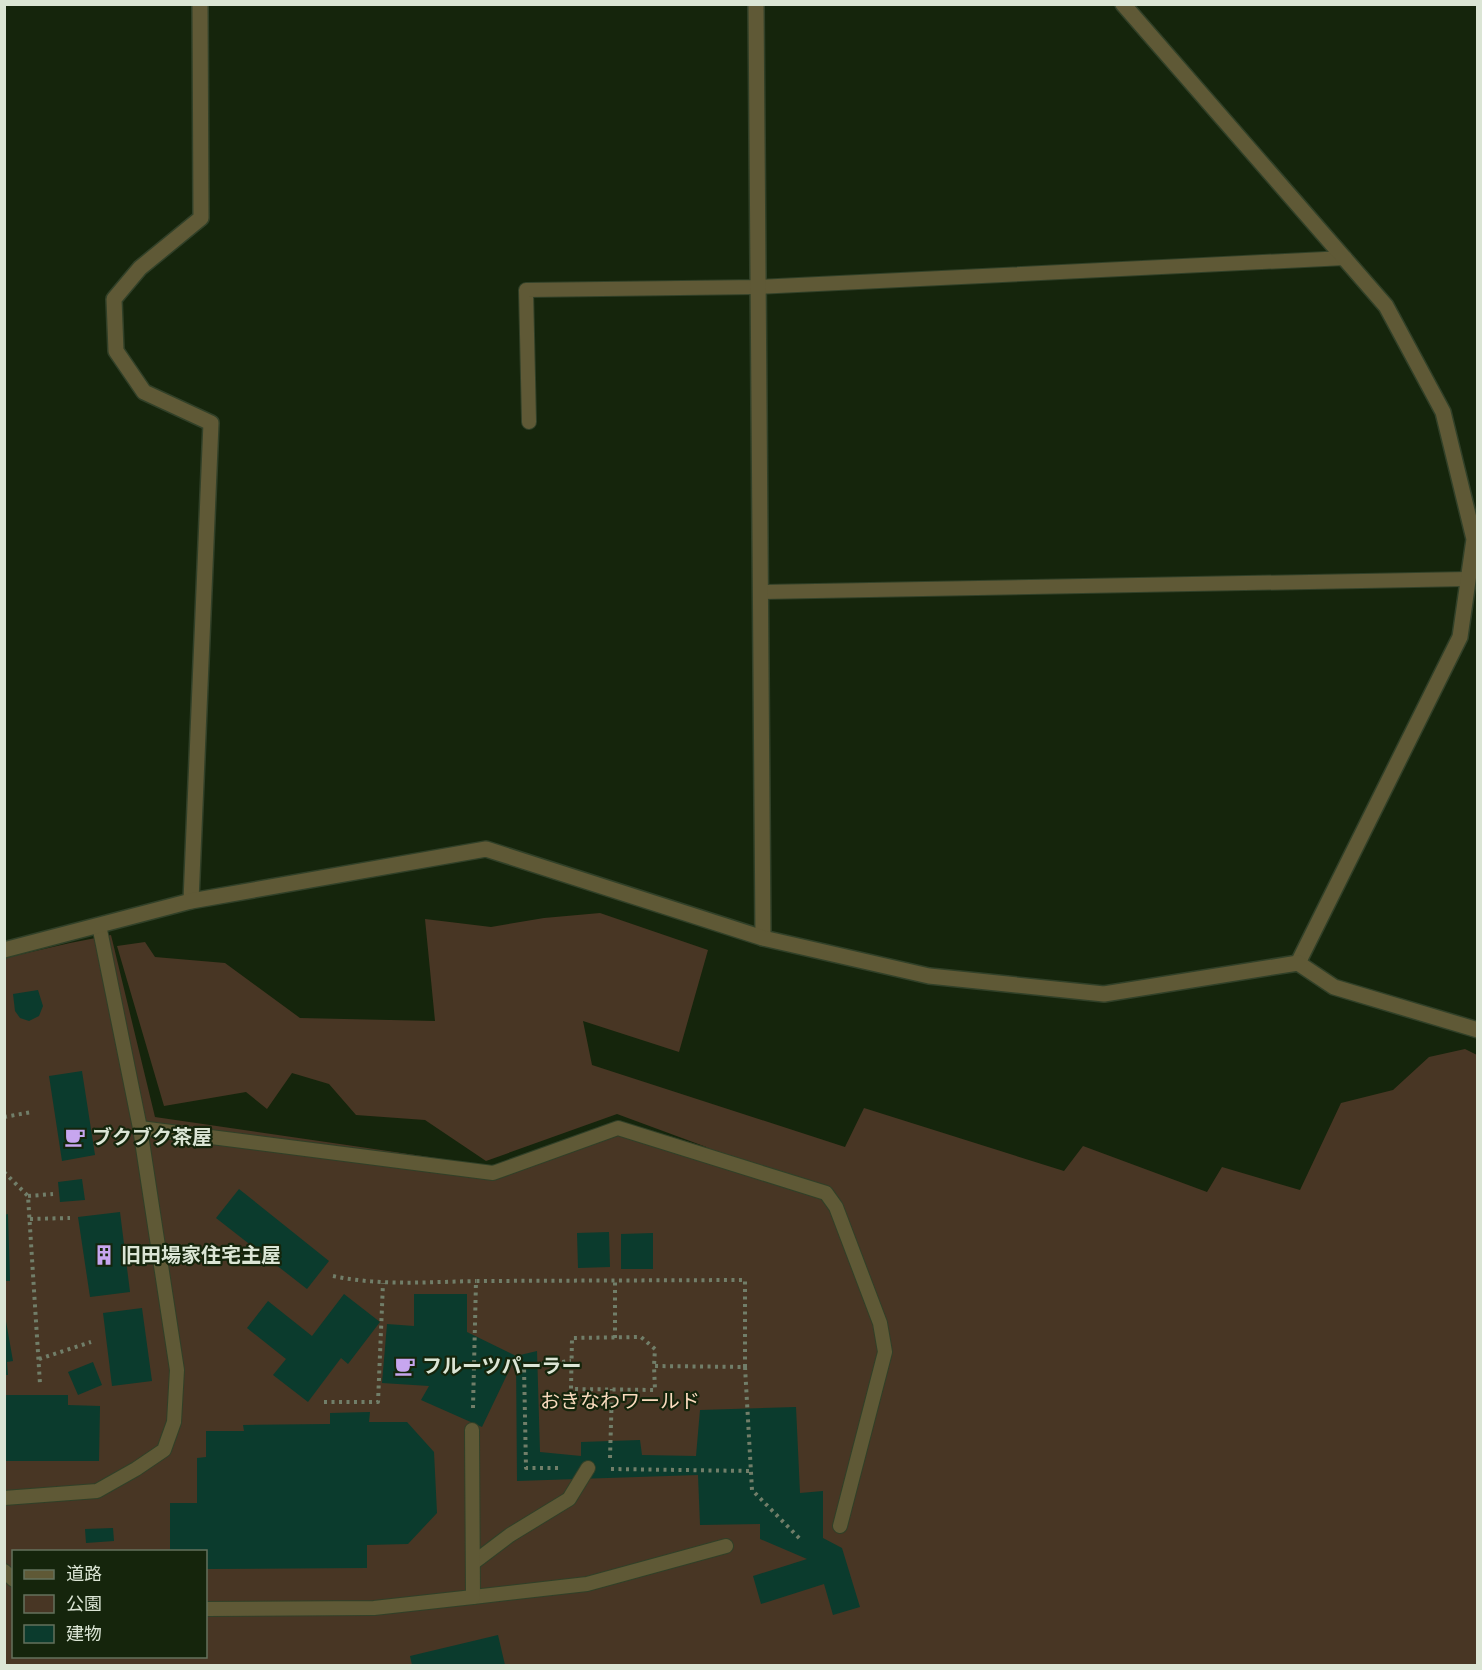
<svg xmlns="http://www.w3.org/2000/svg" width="1482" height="1670" font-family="'Nunito Sans','Noto Sans JP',sans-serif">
<rect width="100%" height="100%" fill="#15250c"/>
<path fill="#483624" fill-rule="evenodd" d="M600,913L708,950L679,1052L583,1021L592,1065L845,1147L864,1108L1064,1171L1083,1146L1207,1192L1222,1167L1300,1190L1341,1103L1393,1090L1429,1057L1465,1049L1477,1055V1665H5V958L70,943L111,935L155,1117L491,1166L620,1121L709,1148L617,1114L486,1161L425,1120L356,1115L329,1084L292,1073L267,1109L246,1092L164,1106L117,946L145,942L155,957L225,963L300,1018L435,1021L425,919L491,927L544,918ZM14,1552H206V1656H14Z"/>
<g fill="#0b3b2d">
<path d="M38,990L43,1006L39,1016L29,1021L20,1018L15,1011L13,994Z"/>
<path d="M82,1071L95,1155L62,1161L49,1076Z"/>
<path d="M82,1179L85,1200L60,1202L58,1182Z"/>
<path d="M239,1189L329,1261L307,1289L216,1218Z"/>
<path d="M120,1212L130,1292L90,1297L78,1217Z"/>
<path d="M8,1214L10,1281H4V1215Z"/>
<path d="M609,1232L610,1267L578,1268L577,1233Z"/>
<path d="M653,1233V1269H621V1234Z"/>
<path d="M344,1294L380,1322L348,1364L341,1358L308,1402L273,1375L286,1359L247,1328L268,1301L312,1336Z"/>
<path d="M414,1294H467V1332L516,1356L537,1351L540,1452L581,1456V1442L640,1440L642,1455L696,1456L700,1410L796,1407L800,1493L823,1491V1538L842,1548L860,1607L833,1615L824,1584L761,1604L753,1576L807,1559L760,1539V1524L700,1525L698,1475L517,1481L516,1356L482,1427L421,1400L429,1386L382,1383L387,1324L414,1326Z"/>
<path d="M142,1308L152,1381L112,1386L103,1313Z"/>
<path d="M4,1310L13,1361L7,1362L8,1375H4Z"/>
<path d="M93,1362L102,1385L78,1395L68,1372Z"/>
<path d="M4,1395H68V1405L100,1406L99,1461H4Z"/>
<path d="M370,1412L369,1422H407L434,1452L437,1513L408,1544L367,1545V1568L206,1569V1551H170V1503H197V1458L206,1457V1431H244L243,1425L330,1424V1413Z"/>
<path d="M113,1528L114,1541L86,1543L85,1529Z"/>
<path d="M498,1635L505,1665H412L410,1656Z"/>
</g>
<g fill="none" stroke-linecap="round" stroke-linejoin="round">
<g stroke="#314028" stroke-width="16">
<g id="lane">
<path d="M529,422L526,290L758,287L1345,258"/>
<path d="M760,592L1468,579"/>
<path d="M140,1128L493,1173L618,1128L826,1193L836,1207L880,1323L885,1352L840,1526"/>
<path d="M4,1498L97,1491L136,1469L164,1450L174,1422L177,1370L140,1128L99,925"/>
<path d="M473,1563L510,1535L569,1499L588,1468"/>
<path d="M4,1571L14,1580"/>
<path d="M473,1597L587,1584L726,1546"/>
<path d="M206,1609L374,1608L473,1597L472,1430"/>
</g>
</g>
<g stroke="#314028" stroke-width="18">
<g id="street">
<path d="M756,4L763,938"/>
<path d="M1123,4L1386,306L1443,412L1474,539L1460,637L1298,963"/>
<path d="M191,901L211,423L144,392L116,351L114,299L140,268L201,218L200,4"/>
<path d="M4,950L191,901L486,849L763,938L929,976L1104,994L1298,963L1334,987L1478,1030"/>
</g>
</g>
<g stroke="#717e69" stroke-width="4" stroke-dasharray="3 4.5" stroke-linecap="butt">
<path d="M4,1117L32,1112"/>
<path d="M4,1172L28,1196L40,1384"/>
<path d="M28,1196L53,1194"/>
<path d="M30,1219L70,1218"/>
<path d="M333,1276C380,1286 428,1282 476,1281"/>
<path d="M615,1338V1281"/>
<path d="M39,1359L91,1342"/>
<path d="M745,1367L752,1490L802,1541"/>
<path d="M324,1402H378L383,1283"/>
<path d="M473,1408L476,1281L745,1280V1367L654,1366L655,1390L571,1389L572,1338L641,1337L655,1349L654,1366"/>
<path d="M610,1458L612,1389"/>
<path d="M558,1468H526L524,1366L571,1361"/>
<path d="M611,1469L751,1471"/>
</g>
<use href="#lane" stroke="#5f5936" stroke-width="14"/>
<use href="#street" stroke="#5f5936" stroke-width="15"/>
</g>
<defs>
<g id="cafe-bare" transform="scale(1.62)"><path d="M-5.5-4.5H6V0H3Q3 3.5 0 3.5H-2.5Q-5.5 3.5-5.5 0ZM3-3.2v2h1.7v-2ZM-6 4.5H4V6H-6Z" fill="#c7a6ef" stroke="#15250c" stroke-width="2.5" paint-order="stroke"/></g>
<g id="building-bare" transform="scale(1.62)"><path d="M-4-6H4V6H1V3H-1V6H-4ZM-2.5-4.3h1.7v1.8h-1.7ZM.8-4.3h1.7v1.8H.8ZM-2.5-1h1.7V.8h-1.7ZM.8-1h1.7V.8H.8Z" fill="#c7a6ef" stroke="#15250c" stroke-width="2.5" paint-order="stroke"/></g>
</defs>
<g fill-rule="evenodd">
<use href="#cafe-bare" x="75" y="1137"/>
<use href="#building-bare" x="104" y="1255"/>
<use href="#cafe-bare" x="405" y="1366"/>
</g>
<g text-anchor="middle" stroke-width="4.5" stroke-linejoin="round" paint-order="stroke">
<g font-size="20" font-weight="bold" fill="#dbe5d5" stroke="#15250c" text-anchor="start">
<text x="92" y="1144">ブクブク茶屋</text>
<text x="121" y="1262">旧田場家住宅主屋</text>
<text x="422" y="1373">フルーツパーラー</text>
</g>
<g font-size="20" fill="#fadbbe" stroke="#15250c">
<text x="620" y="1408">おきなわワールド</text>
</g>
</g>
<rect width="1482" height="1670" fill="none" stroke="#dbe5d5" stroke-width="12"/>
<rect x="12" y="1550" width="195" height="108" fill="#15250c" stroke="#64725c" stroke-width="1.5"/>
<rect x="24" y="1570" width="30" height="9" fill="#5f5936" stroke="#64725c" stroke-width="1.5"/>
<text x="66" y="1580" font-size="18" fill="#dbe5d5">道路</text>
<rect x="24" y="1595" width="30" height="18" fill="#483624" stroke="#64725c" stroke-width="1.5"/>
<text x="66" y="1610" font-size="18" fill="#dbe5d5">公園</text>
<rect x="24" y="1625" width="30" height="18" fill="#0b3b2d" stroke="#64725c" stroke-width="1.5"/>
<text x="66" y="1640" font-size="18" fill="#dbe5d5">建物</text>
</svg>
